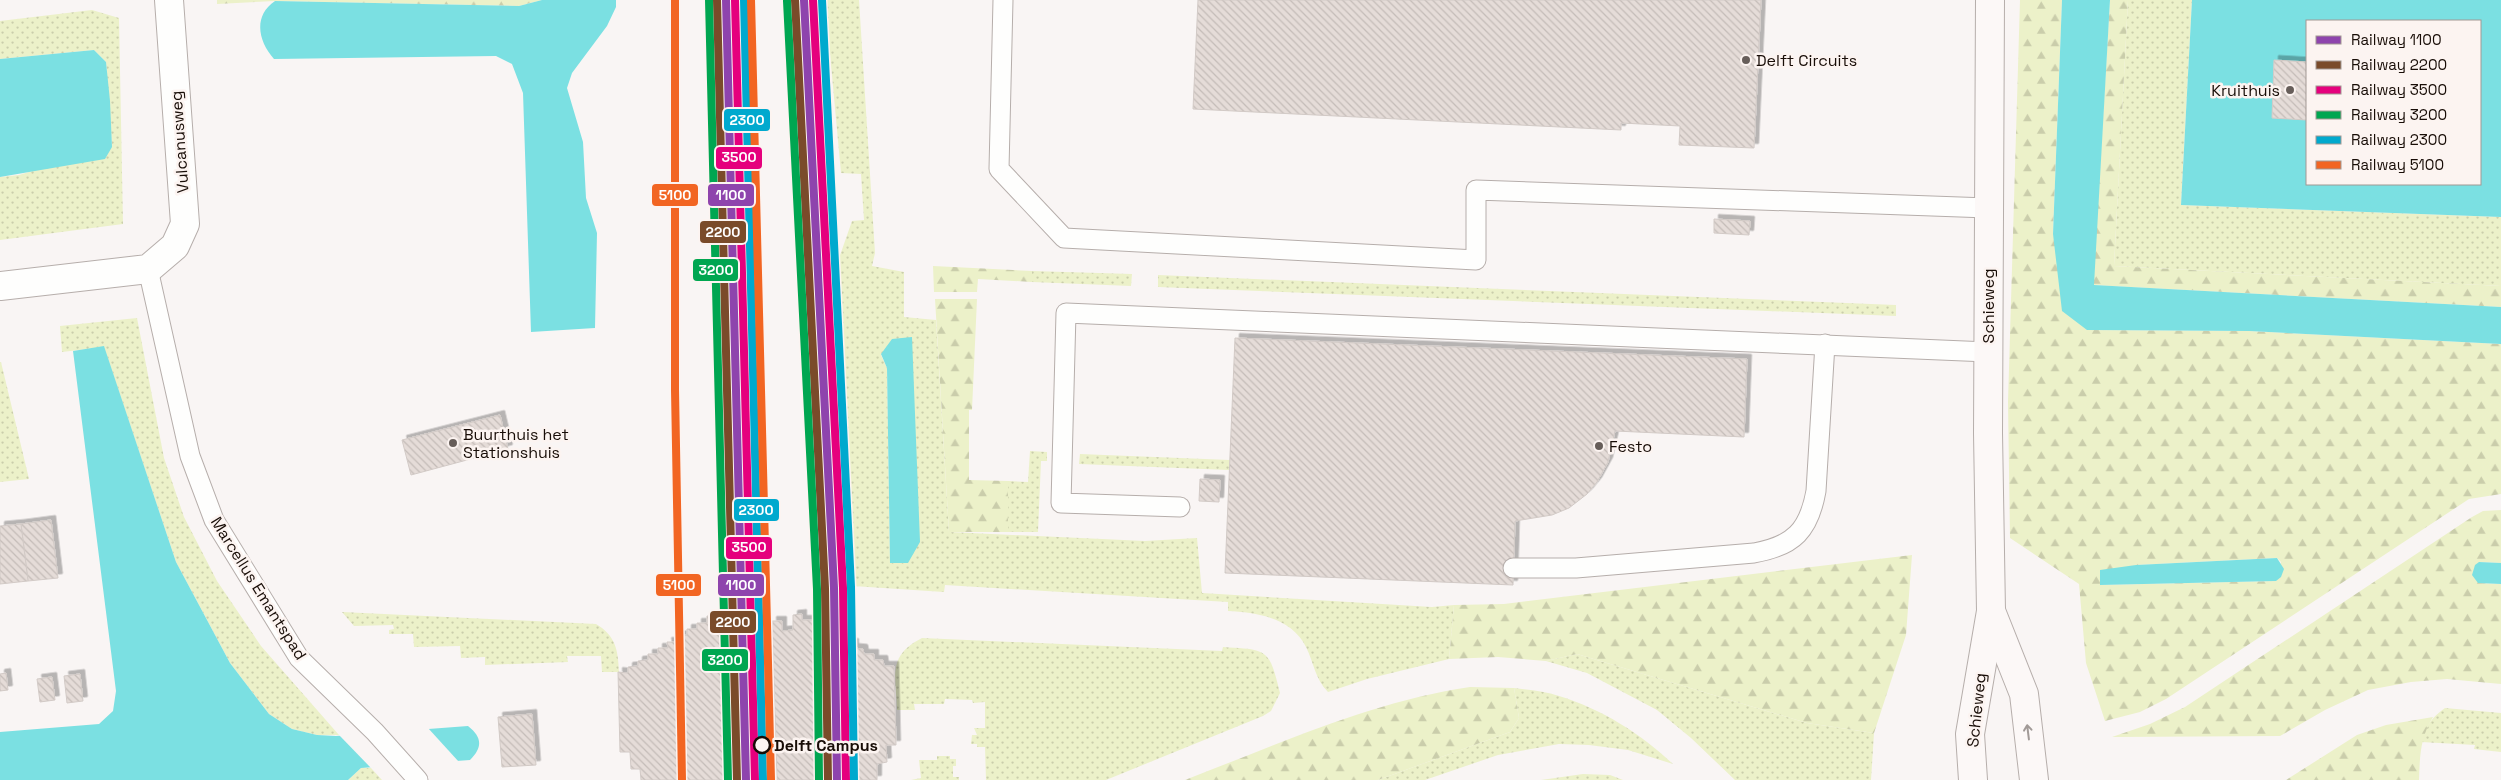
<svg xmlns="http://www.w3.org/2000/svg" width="2501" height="780" font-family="'Space Grotesk',sans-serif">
<defs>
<pattern id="grass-dots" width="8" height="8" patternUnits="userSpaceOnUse" patternTransform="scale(1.25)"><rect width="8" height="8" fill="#ecf1c9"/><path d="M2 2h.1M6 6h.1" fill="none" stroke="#cacdab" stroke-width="1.8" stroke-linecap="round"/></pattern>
<pattern id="forest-firs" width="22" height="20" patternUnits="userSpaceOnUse" patternTransform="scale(1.25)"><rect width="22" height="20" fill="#ecf1c9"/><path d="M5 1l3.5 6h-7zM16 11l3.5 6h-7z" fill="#cacdab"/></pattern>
<pattern id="building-back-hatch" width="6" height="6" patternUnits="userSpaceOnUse" patternTransform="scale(1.25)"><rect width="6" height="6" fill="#e5dcd8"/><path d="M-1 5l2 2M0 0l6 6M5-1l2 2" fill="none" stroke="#c4bcb8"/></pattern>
<filter id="shadow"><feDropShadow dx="4.5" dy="-4.5" stdDeviation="0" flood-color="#0004"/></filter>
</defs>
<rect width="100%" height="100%" fill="#f9f5f4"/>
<g fill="url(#grass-dots)" fill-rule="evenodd">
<path d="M825,0H859L875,253L872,266L904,272V317L936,320L949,532L1145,541L1197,538L1202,593L1432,607L1454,605L1449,659L1367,679L1328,692C1315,679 1314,663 1306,647C1292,618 1256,612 1228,611V602L945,585L944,592L853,586L846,486L848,477L837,264L852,221L864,220L861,174L841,173ZM912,337L908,563H890L887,368L881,355Z"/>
<path d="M2128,0H2192L2181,205L2501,217V286L2114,266Z"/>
<path d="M92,10L119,18L123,224L0,240V177L19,175L112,147L106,62L94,50L0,59V21Z"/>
<path d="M1032,271L1132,274L1131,286L1032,282Z"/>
<path d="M1158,275L1896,305V316L1158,287Z"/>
<path d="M137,318L164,458L184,517L217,581L261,646L339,735H317L292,729L269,714L230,663L176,562L104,347L62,352L60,326Z"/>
<path d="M0,362H1L29,479L0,482Z"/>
<path d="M1030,451L1047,452V461H1041L1038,532H1008V481L1028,482Z"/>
<path d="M1080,454L1230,460L1229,470L1079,464Z"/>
<path d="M342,612L596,624C616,636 618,650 619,672H602L601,656H567L568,662L485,665V657L461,658L460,646L414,647L413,634H389V630L394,629L393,625L354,626Z"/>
<path d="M922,638L1222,651L1223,647C1268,650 1269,648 1280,693L1271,711L1263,716L1106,780H986L985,747H977V744H971L972,735H977L974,728H985V702L973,703L972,700L945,699L944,704H914L915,710H897C896,675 887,656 922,638Z"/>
<path d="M1577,654L1807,723L1874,733L1871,780H1735L1691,738L1657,710L1587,673L1546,661Z"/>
<path d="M1514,688C1529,690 1545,691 1559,696C1602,709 1641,734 1673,764L1628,750L1589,745L1559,744L1498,755L1425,780H1378L1510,732L1519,718Z"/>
<path d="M2445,708L2501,713V752L2474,749L2475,745L2421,742C2425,727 2432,717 2445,708Z"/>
<path d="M937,756H950V759H956V766H953V777H959V780H911L921,778L919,760H937Z"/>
<path d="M361,768H371L382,780H348Z"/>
<path d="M1583,774L1610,775L1623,780H1541Z"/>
</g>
<g fill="url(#forest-firs)" fill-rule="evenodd">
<path d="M217,0H542L519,6L275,1L217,4Z"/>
<path d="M2020,0H2062L2053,234L2087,330L2249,331L2501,344V494L2469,499L2166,699L2140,712L2105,721L2086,663L2079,584L2010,538L2008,402ZM2277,558L2281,562L2276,581L2100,585L2136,565Z"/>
<path d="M2110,0H2128L2114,266L2501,286V307L2093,285Z"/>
<path d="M933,266L1032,271V282L978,279L977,292H934Z"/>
<path d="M935,299H977L972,410H969V480L1008,481V532H949Z"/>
<path d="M2501,510V563L2479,562L2478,583L2501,584V684L2447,679L2411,682L2368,690L2325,710L2280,736L2112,737L2150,724L2185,707L2472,517L2483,511Z"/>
<path d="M1912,555L1906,635L1874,733L1807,723L1577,654L1546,661L1498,657L1449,659L1454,605L1504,604Z"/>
<path d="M1470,687L1514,688L1519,718L1510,732L1378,780H1185C1276,745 1373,701 1470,687Z"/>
<path d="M2433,717C2420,738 2420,755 2419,780H2286L2357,735L2386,725Z"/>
</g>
<g fill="#7be0e2" fill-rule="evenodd">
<path d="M542,0H616V7L607,26L572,73L567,88L583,142L586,198L597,233L595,328L531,332L523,93L512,64L496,56L274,59C258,41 253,16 275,1L519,6Z"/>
<path d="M2062,0H2110L2094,285L2501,307V344L2249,331L2087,330L2062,311L2053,234Z"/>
<path d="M2192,0H2501V217L2181,205ZM2307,21H2480V184H2307V120L2272,118L2274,60L2307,62Z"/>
<path d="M94,50L106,62L110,101L112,147L105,159L0,177V59Z"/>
<path d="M912,337L920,542L908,563H890L887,368L881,354L892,339Z"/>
<path d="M104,346L176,562L230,663L269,714L292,729L317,735L336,736L468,726C482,737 483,747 470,760L361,768L348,780H0V732L99,724L113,711L116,691L73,351Z"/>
<path d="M2277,558L2284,569L2281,577L2276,581L2100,585V570L2136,565Z"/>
<path d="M2479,562L2501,563V584L2478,583L2472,575L2475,565Z"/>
</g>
<path fill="#f9f5f4" d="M428,728L459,762L371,768L339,735Z"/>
<g fill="url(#building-back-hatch)" stroke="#d2cac6" filter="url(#shadow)">
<path d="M1198,0H1761L1754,148L1679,145L1680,126L1621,123V130L1193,109Z"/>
<path d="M2274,60L2307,62V120L2272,118Z"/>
<path d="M1714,219L1750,221L1749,235L1714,233Z"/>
<path d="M1235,338L1747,359L1744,437L1615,431L1608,462L1597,482L1587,494L1569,508L1552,515L1515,521L1513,585L1225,573Z"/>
<path d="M500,415L508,449L411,475L402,440Z"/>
<path d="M1200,479L1220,480L1219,502L1199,501Z"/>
<path d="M51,520L58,578L28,581L21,524Z"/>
<path d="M21,524L28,581L0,584V526Z"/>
<path d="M728,610V622H737L741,780H641L640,769H631L630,752H620L618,672L628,673V667L638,666V661L648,660V654H658V648H668L667,642H677V636L687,635V629H697V623H707V616H718L717,611Z"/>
<path d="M802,614V620H813V626L823,625V631H833V637H843V643H854V648L863,649L864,654H874V660H883L884,666H894L896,745H886L887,762L877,764V780H777L772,621H782V631L793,630V615Z"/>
<path d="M6,673L8,690L0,691V674Z"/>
<path d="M80,674L83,701L67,703L64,676Z"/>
<path d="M52,677L55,700L40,702L37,679Z"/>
<path d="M532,714L536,765L502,767L498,717Z"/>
</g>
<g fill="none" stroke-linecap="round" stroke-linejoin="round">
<g stroke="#b6aeab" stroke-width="21">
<g id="lane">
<path d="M1003,0L999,169L1064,238L1476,260V190L1988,208"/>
<path d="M148,269L190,456L214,520L299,658L375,732L418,780"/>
<path d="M1180,507L1061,503L1066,313L1988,352"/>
<path d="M1513,568H1576L1754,553C1794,546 1809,530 1816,491L1825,344"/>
</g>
</g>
<g stroke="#b6aeab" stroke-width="30">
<path id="street" d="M0,286L148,269L175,246L185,224L169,0"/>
</g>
<g stroke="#b6aeab" stroke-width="30">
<g id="secondary">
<path d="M1991,611L2024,694L2034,780"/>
<path d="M1973,780L1970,734L1991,611L1988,433L1990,0"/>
</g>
</g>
<use href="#lane" stroke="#fefefd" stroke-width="19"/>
<use href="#street" stroke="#fefefd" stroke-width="28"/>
<use href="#secondary" stroke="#fcf8f7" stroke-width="28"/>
<g stroke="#fcf4f1" stroke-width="11">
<g id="rail-1">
<path d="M726,0L746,780"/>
<path d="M804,0L834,588L837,780"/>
</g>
</g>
<g stroke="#fcf4f1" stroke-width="11">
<g id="rail-2">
<path d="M717,0L737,780"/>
<path d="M795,0L825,588L828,780"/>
</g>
</g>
<g stroke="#fcf4f1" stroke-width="11">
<g id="rail-3">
<path d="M735,0L755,780"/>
<path d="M813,0L843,588L846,780"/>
</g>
</g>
<g stroke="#fcf4f1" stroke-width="11">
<g id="rail-4">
<path d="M709,0L728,780"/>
<path d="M787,1L817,589L819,780"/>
</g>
</g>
<g stroke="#fcf4f1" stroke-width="11">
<g id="rail-5">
<path d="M744,0L763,780"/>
<path d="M822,0L851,587L854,780"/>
</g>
</g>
<g stroke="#fcf4f1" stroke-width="11">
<g id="rail-6">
<path d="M675,0V390L682,780"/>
<path d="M751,0L771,780"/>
</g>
</g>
<use href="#rail-1" stroke="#8e44ad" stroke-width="8"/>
<use href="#rail-2" stroke="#7a4b2a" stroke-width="8"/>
<use href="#rail-3" stroke="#e5007d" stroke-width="8"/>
<use href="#rail-4" stroke="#00a651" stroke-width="8"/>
<use href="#rail-5" stroke="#00a9ce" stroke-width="8"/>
<use href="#rail-6" stroke="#f26522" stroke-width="8"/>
</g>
<defs><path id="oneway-shaft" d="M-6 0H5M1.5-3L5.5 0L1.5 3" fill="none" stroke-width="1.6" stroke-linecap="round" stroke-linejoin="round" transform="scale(1.25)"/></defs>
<use stroke="#a19a97" href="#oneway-shaft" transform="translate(2028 732) rotate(-97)"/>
<g fill="#675e5a" stroke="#fcf4f1" stroke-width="2">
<circle cx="1746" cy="60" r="5"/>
<circle cx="2290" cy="90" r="5"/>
<circle cx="453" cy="443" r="5"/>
<circle cx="1599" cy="446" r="5"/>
</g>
<circle fill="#fcf4f1" stroke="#180d07" stroke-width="2.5" cx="762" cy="745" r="8"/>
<g text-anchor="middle" stroke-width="5" stroke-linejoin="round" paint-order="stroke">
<g font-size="16" fill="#180d07" stroke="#fcf4f1" text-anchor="start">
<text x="1756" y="66">Delft Circuits</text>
<text x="2280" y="96" text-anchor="end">Kruithuis</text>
<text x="463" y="440">Buurthuis het<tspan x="463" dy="18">Stationshuis</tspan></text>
<text x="1609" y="452">Festo</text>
</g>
<g font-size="16" fill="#180d07" stroke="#fcf4f1">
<text transform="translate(179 142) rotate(-94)" y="6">Vulcanusweg</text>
<text transform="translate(1988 306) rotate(-90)" y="6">Schieweg</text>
<text transform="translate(259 588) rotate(58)" y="6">Marcellus Emantspad</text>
<text transform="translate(1976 710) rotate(-84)" y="6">Schieweg</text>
</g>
<g font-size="16" font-weight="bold" fill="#180d07" stroke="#fcf4f1" text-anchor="start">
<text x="774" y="751">Delft Campus</text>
</g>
</g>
<g stroke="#fcf4f1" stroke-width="2">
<rect x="723" y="108" width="48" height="24" rx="5" fill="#00a9ce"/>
<rect x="715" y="146" width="48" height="24" rx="5" fill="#e5007d"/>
<rect x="707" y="183" width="48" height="24" rx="5" fill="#8e44ad"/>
<rect x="651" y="183" width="48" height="24" rx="5" fill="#f26522"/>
<rect x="699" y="220" width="48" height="24" rx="5" fill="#7a4b2a"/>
<rect x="692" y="258" width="47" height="24" rx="5" fill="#00a651"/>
<rect x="733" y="498" width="47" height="24" rx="5" fill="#00a9ce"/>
<rect x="725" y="536" width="48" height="24" rx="5" fill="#e5007d"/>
<rect x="717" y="573" width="48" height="24" rx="5" fill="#8e44ad"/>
<rect x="655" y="573" width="47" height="24" rx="5" fill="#f26522"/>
<rect x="709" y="610" width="48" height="24" rx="5" fill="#7a4b2a"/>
<rect x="701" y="648" width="48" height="24" rx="5" fill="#00a651"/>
</g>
<g font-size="14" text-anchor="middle" font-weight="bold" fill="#fff">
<text x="747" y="125">2300</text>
<text x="739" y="162">3500</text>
<text x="731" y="200">1100</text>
<text x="675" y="200">5100</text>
<text x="723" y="237">2200</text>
<text x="716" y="275">3200</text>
<text x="756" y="515">2300</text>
<text x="749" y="552">3500</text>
<text x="741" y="590">1100</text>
<text x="679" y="590">5100</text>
<text x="733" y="627">2200</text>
<text x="725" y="665">3200</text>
</g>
<rect x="2306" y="20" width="175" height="165" fill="#fcf4f1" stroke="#a19893"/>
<rect x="2316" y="36" width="25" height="8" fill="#8e44ad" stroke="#a19893"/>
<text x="2351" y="45" font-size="15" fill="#180d07">Railway 1100</text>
<rect x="2316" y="61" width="25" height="8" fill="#7a4b2a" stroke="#a19893"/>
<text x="2351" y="70" font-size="15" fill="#180d07">Railway 2200</text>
<rect x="2316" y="86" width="25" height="8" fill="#e5007d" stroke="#a19893"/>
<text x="2351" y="95" font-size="15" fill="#180d07">Railway 3500</text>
<rect x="2316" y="111" width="25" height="8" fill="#00a651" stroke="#a19893"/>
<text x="2351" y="120" font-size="15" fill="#180d07">Railway 3200</text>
<rect x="2316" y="136" width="25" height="8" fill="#00a9ce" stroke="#a19893"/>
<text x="2351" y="145" font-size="15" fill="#180d07">Railway 2300</text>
<rect x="2316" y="161" width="25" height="8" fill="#f26522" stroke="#a19893"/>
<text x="2351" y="170" font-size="15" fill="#180d07">Railway 5100</text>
</svg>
